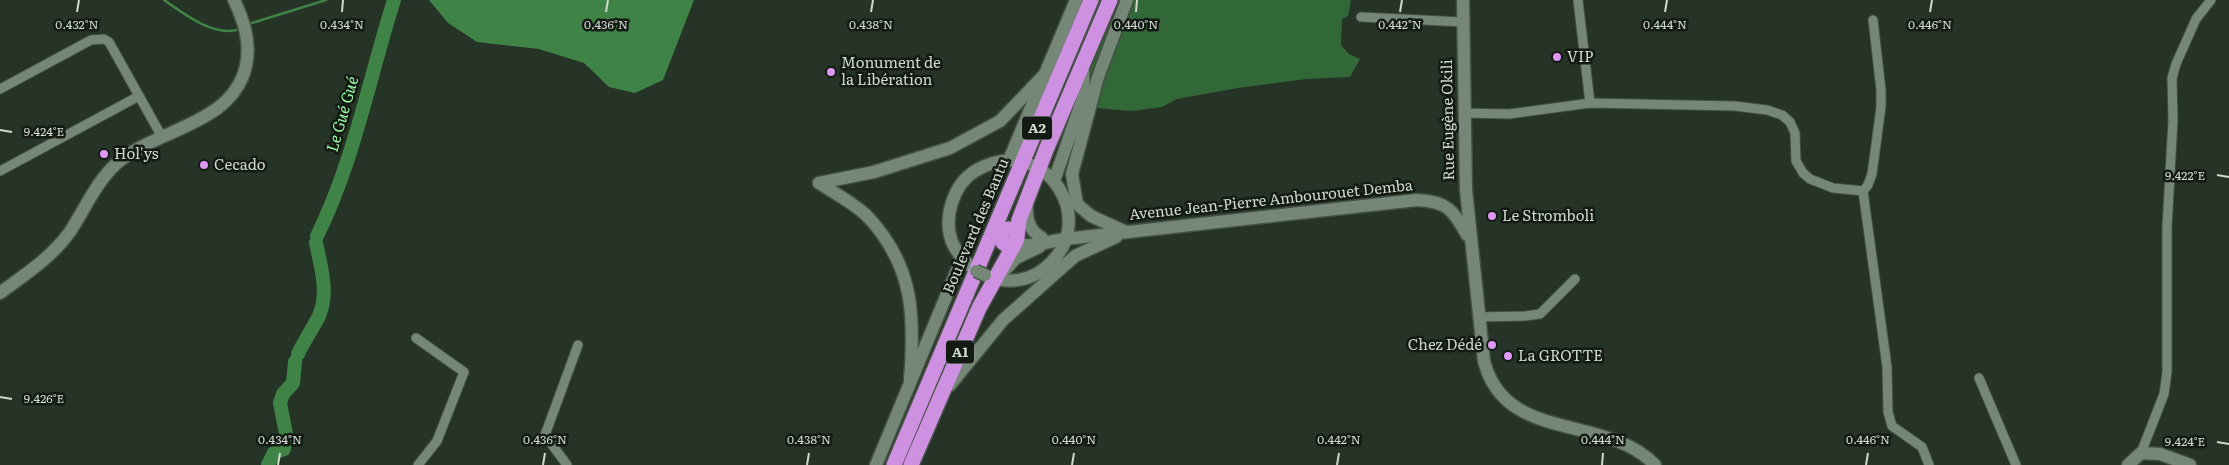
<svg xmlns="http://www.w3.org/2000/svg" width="2229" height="465" font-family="Literata,serif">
<rect width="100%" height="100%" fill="#253426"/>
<path fill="#326738" d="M1120,0H1351L1348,16L1342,19L1341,45L1349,54L1360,59L1350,77L1306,79L1238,88L1177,99L1162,107L1131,111L1074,106Z"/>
<path fill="#3f8347" d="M429,0H694L663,80L635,93L609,87L584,63L539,49L477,42L448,23Z"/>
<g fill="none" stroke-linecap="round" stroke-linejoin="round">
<g stroke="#3f8347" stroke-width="2.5">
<path d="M164,0C183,13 212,36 236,30"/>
<path d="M252,23L326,0"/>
</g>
<g stroke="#3f8347" stroke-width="14">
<path d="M317,236C354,161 369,79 394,0"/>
<path d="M298,354C304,341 313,328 319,316C329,293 321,267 316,243"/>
<path d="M268,465L274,453L284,449L286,434L280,403L283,394L293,383L295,362"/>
</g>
<g stroke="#445044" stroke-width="11">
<g id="street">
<path d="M1578,0L1590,103"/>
<path d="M1361,17L1463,22"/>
<path d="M0,89L91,40L104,39L109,42L162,137"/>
<path d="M1464,113L1509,114L1590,103L1735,106L1767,110L1782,115L1790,122L1795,133L1796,161L1803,173L1810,179L1833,188L1863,191L1868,185L1872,174L1881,107V90L1873,20"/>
<path d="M0,171L139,96"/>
<path d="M1863,191L1887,367L1888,412L1892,426L1922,447L1929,465"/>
<path d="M1479,317L1525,316L1540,314L1575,279"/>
<path d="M416,338L464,372L437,441L418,465"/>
<path d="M1979,378L2016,465"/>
<path d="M2141,453L2164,394L2167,372V227L2173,120L2172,78L2176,64L2196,19L2211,0"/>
<path d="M567,465L545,435L578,345"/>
</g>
</g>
<g stroke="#445044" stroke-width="15">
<g id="secondary">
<path d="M1463,0L1466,190L1484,361C1505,444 1605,413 1655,465"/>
<path d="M1009,160L1076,0"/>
<path d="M1054,181L1084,95L1083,64"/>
<path d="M819,183L874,172L950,148L1000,121L1046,73"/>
<path d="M819,183C834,193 856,204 869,218C914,267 915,317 910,380"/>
<path d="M1027,202C1026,218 1028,230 1042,238"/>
<path d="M1126,232L1091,216L1077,204L1072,174L1098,77L1127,0"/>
<path d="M1015,243C1033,249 1047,241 1065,239L1417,200C1447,201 1454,211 1467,235"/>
<path d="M976,271C966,263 957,254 952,242C943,218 953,185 975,171C1046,128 1108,228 1038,273C1023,282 1003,283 987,276"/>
<path d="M1003,272L1016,258L1039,247"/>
<path d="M0,293C24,275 51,258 69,233C84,211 96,182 116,164C156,128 232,126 246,66C251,42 244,21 234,0"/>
<path d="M950,385L1003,320L1075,256L1116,237"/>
<path d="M876,465L962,258"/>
<path d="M2128,465L2141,453L2160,454L2190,465"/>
</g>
</g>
<g stroke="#445044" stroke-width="18">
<g id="highway">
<circle cx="1009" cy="237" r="8"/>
<path d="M1017,236L1019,220L1046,150L1110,0"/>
<path d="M894,465L1091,0"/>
<path d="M911,465L979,308L1015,243"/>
</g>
</g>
<use href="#street" stroke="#758776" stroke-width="9"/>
<use href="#secondary" stroke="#758776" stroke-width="12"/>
<use href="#highway" stroke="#ce90e1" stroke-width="15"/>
<g stroke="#445044" stroke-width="15" stroke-linecap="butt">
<path id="secondary-bridge" d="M976,271L985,275"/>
</g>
<use href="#secondary-bridge" stroke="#758776" stroke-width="12"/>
</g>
<path fill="none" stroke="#d0d9d0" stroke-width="2" d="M77,12L79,0M342,12L343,0M606,12L608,0M871,12L873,0M1136,12L1137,0M1400,12L1402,0M1665,12L1667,0M1930,12L1932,0M0,130L12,132M2217,175L2229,177M0,397L12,399M2217,442L2229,444M278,465L280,453M543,465L545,453M807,465L809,453M1072,465L1074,453M1337,465L1339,453M1602,465L1603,453M1866,465L1868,453"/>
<g fill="#de98f2" stroke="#131913" stroke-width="2">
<circle cx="1557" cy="57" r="5"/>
<circle cx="831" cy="72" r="5"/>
<circle cx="104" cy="154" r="5"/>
<circle cx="204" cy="165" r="5"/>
<circle cx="1492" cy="216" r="5"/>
<circle cx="1492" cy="345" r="5"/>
<circle cx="1508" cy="356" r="5"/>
</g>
<g text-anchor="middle" stroke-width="5" stroke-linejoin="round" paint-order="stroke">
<g fill="#131913" stroke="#979f97" stroke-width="1">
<rect x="1022" y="116.5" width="30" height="23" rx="4"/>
<rect x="946" y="340.5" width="28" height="23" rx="4"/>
</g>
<g font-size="14" font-weight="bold" fill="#d0d9d0">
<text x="1037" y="133">A2</text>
<text x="960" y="357">A1</text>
</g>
<g font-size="15" fill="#d0d9d0" stroke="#131913" text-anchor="start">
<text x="1567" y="62">VIP</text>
<text x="841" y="68">Monument de<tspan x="841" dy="17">la Libération</tspan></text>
<text x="114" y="159">Hol'ys</text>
<text x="214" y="170">Cecado</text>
<text x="1502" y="221">Le Stromboli</text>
<text x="1482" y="350" text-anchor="end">Chez Dédé</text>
<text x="1518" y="361">La GROTTE</text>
</g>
<g font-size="15" fill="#d0d9d0" stroke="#131913">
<text transform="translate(1448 120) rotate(-91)" y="5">Rue Eugène Okili</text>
<text transform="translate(1271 200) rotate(-6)" y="5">Avenue Jean-Pierre Ambourouet Demba</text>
<text transform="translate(976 226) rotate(-67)" y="5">Boulevard des Bantu</text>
</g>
<g font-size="16" font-style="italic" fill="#9efaa6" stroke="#131913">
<text transform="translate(342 114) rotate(-74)" y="6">Le Gué Gué</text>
</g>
</g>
<g font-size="12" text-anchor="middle" fill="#d0d9d0" stroke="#131913" stroke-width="5" stroke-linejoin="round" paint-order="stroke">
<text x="77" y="29">0.432°N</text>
<text x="342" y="29">0.434°N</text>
<text x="606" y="29">0.436°N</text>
<text x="871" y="29">0.438°N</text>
<text x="1136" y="29">0.440°N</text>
<text x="1400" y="29">0.442°N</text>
<text x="1665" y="29">0.444°N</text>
<text x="1930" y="29">0.446°N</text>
<text x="44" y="136">9.424°E</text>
<text x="2185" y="180">9.422°E</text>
<text x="44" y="403">9.426°E</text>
<text x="280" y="444">0.434°N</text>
<text x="545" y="444">0.436°N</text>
<text x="809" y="444">0.438°N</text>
<text x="1074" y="444">0.440°N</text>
<text x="1339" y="444">0.442°N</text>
<text x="1603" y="444">0.444°N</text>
<text x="1868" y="444">0.446°N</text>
<text x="2185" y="446">9.424°E</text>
</g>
</svg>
